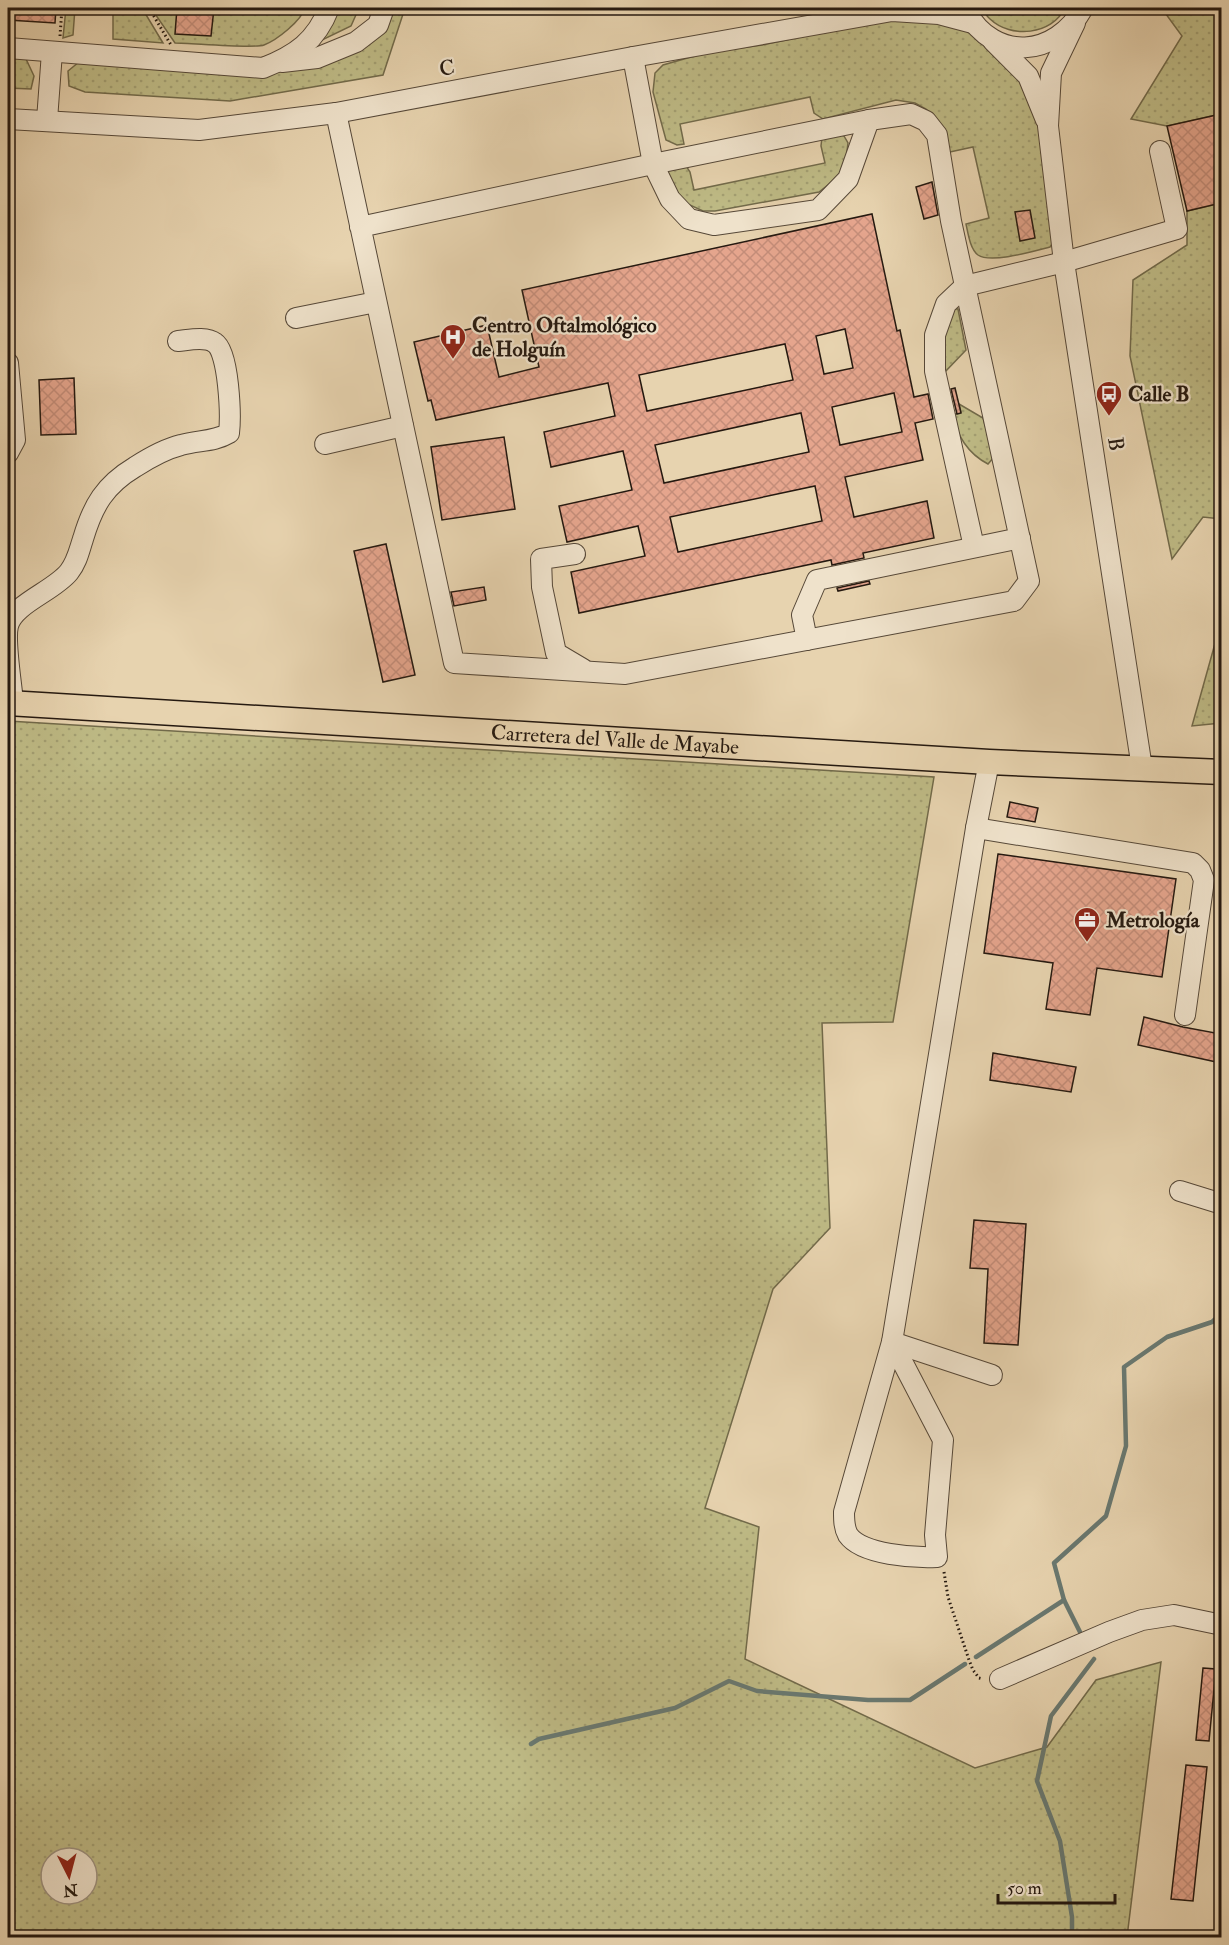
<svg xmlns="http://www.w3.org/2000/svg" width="1229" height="1945" font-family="'IM FELL Double Pica',serif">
<defs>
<pattern id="grass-dots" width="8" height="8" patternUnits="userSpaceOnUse" patternTransform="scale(1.5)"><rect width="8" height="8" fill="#beba85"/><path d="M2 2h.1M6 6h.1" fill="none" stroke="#a39f72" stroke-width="1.8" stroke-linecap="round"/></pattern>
<pattern id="building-cross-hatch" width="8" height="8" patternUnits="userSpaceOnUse" patternTransform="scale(1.5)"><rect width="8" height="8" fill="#e5a58d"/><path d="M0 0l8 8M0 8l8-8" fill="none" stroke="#c48d79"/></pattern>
</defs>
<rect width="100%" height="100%" fill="#e7d3af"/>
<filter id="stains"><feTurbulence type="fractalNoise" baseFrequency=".00333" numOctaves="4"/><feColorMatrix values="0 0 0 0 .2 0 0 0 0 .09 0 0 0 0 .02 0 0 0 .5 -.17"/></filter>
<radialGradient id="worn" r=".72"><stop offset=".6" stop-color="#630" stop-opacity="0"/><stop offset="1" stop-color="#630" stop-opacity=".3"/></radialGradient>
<g fill="url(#grass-dots)" stroke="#726a4a" stroke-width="1.5" fill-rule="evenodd">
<path d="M66,8H75L73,35L63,38Z"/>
<path d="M99,8H142L163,43L113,39V10Z"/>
<path d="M151,8H305C301,21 277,40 264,45C254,49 191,43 175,43Z"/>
<path d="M333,8H359L351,26L316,43Z"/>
<path d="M387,8H405L383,75L230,101L85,92L69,86L68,71L79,62L318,61Z"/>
<path d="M981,8H1065C1052,35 1011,39 990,19C986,16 984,11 981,8Z"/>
<path d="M1115,8H1221V114L1167,126L1131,119L1182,36L1163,10L1116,13Z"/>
<path d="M902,16L972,26L1026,80L1040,112L1056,238L1050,247C1034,251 991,264 978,255C970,249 968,233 966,224L989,218L973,147L950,152L943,148L935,118L926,109L915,103L896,100L823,119L814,113L810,97L680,124L684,144L677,145L666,140L653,92L655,73L663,65L705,53L762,45Z"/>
<path d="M8,57L26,59L34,76L31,89L8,88Z"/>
<path d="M838,133L844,136L848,143L845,167L838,177L819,192L715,211H703L681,201L666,173L668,168L685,164L690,172L694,190L825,163L821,146L822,137Z"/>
<path d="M1221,203V519L1203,517L1172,559L1130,356L1133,280L1187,245V211Z"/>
<path d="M951,308L958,309L966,350L942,375L939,351Z"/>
<path d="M959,404L983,418L994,457L988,464C967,453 958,436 952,415L961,412Z"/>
<path d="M1221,622V723L1192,726Z"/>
<path d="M8,721L934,777L893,1022L822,1023L830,1228L773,1289L705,1508L759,1527L745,1659L975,1768L1047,1747L1096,1680L1161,1662L1127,1937H8ZM51,1858H87V1894H51Z"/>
</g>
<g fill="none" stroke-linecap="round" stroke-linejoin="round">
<g stroke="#697870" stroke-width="4.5">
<path d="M1080,1632L1064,1600L1054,1563L1106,1516L1126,1446L1124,1367L1167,1337L1212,1322L1222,1313"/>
<path d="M976,1657L1064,1600"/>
<path d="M531,1744L539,1739L675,1708L729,1681L757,1691L868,1700H910L965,1664"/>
<path d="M1072,1938V1917L1060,1841L1037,1781L1051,1716L1094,1659"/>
</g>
</g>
<g fill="url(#building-cross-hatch)" stroke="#251910" stroke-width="1.5" fill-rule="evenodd">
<path d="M8,8H56L55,23L8,20Z"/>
<path d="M177,8H214L211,36L175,34Z"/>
<path d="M1221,114V203L1187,211L1167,126Z"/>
<path d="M932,182L938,215L924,219L916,187Z"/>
<path d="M1030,210L1035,238L1020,241L1015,212Z"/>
<path d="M872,214L897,331L900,330L914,397L928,394L933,419L915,423L923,460L845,477L854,517L927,501L934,538L863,553L864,558L832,565L831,560L579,613L571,572L645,556L638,526L567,542L559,506L632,490L623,451L551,467L544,432L615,416L608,383L436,420L431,400L428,401L414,342L487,325L499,377L539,367L522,290ZM845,329L853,368L824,374L816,336ZM785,344L793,380L647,411L639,375ZM894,393L902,432L840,445L832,407ZM801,413L809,452L664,483L655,445ZM815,486L822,521L678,552L670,517Z"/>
<path d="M74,378L76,434L41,435L39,380Z"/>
<path d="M955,388L961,413L957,414L951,389Z"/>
<path d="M504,437L515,509L442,520L431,447Z"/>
<path d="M386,544L415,675L383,682L354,551Z"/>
<path d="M869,581L870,584L838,591L837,588Z"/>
<path d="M484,587L486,600L454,606L451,592Z"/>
<path d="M1010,802L1038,808L1035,822L1007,817Z"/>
<path d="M998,854L1176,879L1162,977L1097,968L1090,1015L1046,1009L1053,963L984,953Z"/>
<path d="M1144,1017L1183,1027L1221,1034V1063L1138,1045Z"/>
<path d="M993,1053L1076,1067L1071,1092L990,1080Z"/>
<path d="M974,1220L1026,1224L1018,1345L984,1343L988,1269L970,1268Z"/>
<path d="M1203,1668L1216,1669L1209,1741L1196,1740Z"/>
<path d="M1186,1765L1207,1767L1193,1901L1171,1899Z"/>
</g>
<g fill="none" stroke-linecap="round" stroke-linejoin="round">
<g stroke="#564838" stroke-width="22">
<g id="minor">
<path d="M966,11C995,63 1056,57 1083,8"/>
<path d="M1075,23L1051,73L1048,126L1064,262L1142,768"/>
<path d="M993,41L1028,76L1046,120"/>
<path d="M8,48L263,68C296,55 316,41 329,8"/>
<path d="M633,57L653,164L670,199L689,219L714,225L818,210L848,179L869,120"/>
<path d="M282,62L317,58L356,42L378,25L384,8"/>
<path d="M336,113L454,663L625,674L1014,601L1029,581L951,221L937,135L926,121L911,114L869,120L653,164L360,227"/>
<path d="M8,119L199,130L336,113L633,57L892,11L939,14L973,23"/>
<path d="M47,120L52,52"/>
<path d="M296,318L376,302"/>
<path d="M8,363L15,440L8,453"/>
<path d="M325,444L403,426"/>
<path d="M974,547L935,371V335L946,304L965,286L1064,262L1177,229L1160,151"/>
<path d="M575,554L541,559L542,587L556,653L583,669"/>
<path d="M807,640L802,615L817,580L1020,538"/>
<path d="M13,703C12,686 4,641 8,626C13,604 54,591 69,572C77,562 79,551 83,539C93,505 105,485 135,467C149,458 165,449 181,445C198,440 214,442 229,433C231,416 229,352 215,343C206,336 189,340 178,341"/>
<path d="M976,828L1193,863L1200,870L1204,880L1185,1015"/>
<path d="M1180,1191L1222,1204"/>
<path d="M892,1342L943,1440L935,1535L937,1557C915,1558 862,1555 848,1535C844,1528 844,1520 844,1512L892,1342L976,828L989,762"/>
<path d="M892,1342L992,1375"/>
<path d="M1000,1679L1109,1632L1142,1620L1174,1615L1222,1625"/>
</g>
</g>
<g stroke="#251910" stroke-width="27">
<g id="major">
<path id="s1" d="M8,703L989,762L1222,772"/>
</g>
</g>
<g stroke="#251910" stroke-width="3" stroke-dasharray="1.5 3" stroke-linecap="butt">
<path d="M149,8L171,45"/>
<path d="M60,36L62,8"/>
<path d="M944,1572L948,1597L969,1660L973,1670L979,1678L983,1679"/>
</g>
<use href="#minor" stroke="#efe2cb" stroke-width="20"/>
<use href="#major" stroke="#e7d3af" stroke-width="24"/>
</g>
<defs>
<g id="hospital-pin" transform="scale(1.35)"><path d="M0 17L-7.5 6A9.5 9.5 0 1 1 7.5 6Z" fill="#8f2418" stroke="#efe2cb"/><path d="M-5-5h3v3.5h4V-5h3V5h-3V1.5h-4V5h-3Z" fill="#fff"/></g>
<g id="bus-pin" transform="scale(1.35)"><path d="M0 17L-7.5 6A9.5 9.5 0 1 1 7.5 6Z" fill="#8f2418" stroke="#efe2cb"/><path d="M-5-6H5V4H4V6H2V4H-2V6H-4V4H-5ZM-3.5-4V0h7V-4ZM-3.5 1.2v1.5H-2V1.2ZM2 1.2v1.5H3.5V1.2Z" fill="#fff"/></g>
<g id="office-pin" transform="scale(1.35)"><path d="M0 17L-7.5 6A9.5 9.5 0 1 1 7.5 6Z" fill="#8f2418" stroke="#efe2cb"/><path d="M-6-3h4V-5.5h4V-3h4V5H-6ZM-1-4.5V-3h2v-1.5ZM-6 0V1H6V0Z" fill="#fff"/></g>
</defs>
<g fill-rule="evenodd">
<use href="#hospital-pin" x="453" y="337"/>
<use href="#bus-pin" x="1109" y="394"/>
<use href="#office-pin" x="1087" y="920"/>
</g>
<g text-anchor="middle" stroke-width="4.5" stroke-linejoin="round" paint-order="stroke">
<g font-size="21" fill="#251910" stroke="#efe2cb">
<text transform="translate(447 68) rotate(-11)" y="7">C</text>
<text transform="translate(1116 444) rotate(81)" y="7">B</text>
<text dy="7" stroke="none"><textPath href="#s1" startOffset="608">Carretera del Valle de Mayabe</textPath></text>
</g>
<g font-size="21" font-weight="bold" fill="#251910" stroke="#efe2cb" text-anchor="start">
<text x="472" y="332">Centro Oftalmológico<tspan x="472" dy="24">de Holguín</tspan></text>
<text x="1128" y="401">Calle B</text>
<text x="1106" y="927">Metrología</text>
</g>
</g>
<rect width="1229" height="1945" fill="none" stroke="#e7d3af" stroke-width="30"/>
<rect x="9" y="9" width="1211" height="1927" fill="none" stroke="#251910" stroke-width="3"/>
<rect x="15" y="15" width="1199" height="1915" fill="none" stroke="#251910" stroke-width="1.5"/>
<g transform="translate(69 1876) rotate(174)"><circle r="28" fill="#efe2cb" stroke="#9e9280" stroke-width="1.5"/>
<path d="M0-4.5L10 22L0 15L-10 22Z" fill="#8f2418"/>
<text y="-9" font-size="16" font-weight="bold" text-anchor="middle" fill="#251910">N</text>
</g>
<path d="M998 1894v9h117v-9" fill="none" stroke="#251910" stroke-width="3"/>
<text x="1007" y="1894" font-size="18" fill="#251910" stroke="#efe2cb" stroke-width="4.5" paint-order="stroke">50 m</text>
<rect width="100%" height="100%" filter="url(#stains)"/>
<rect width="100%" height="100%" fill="url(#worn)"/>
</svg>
